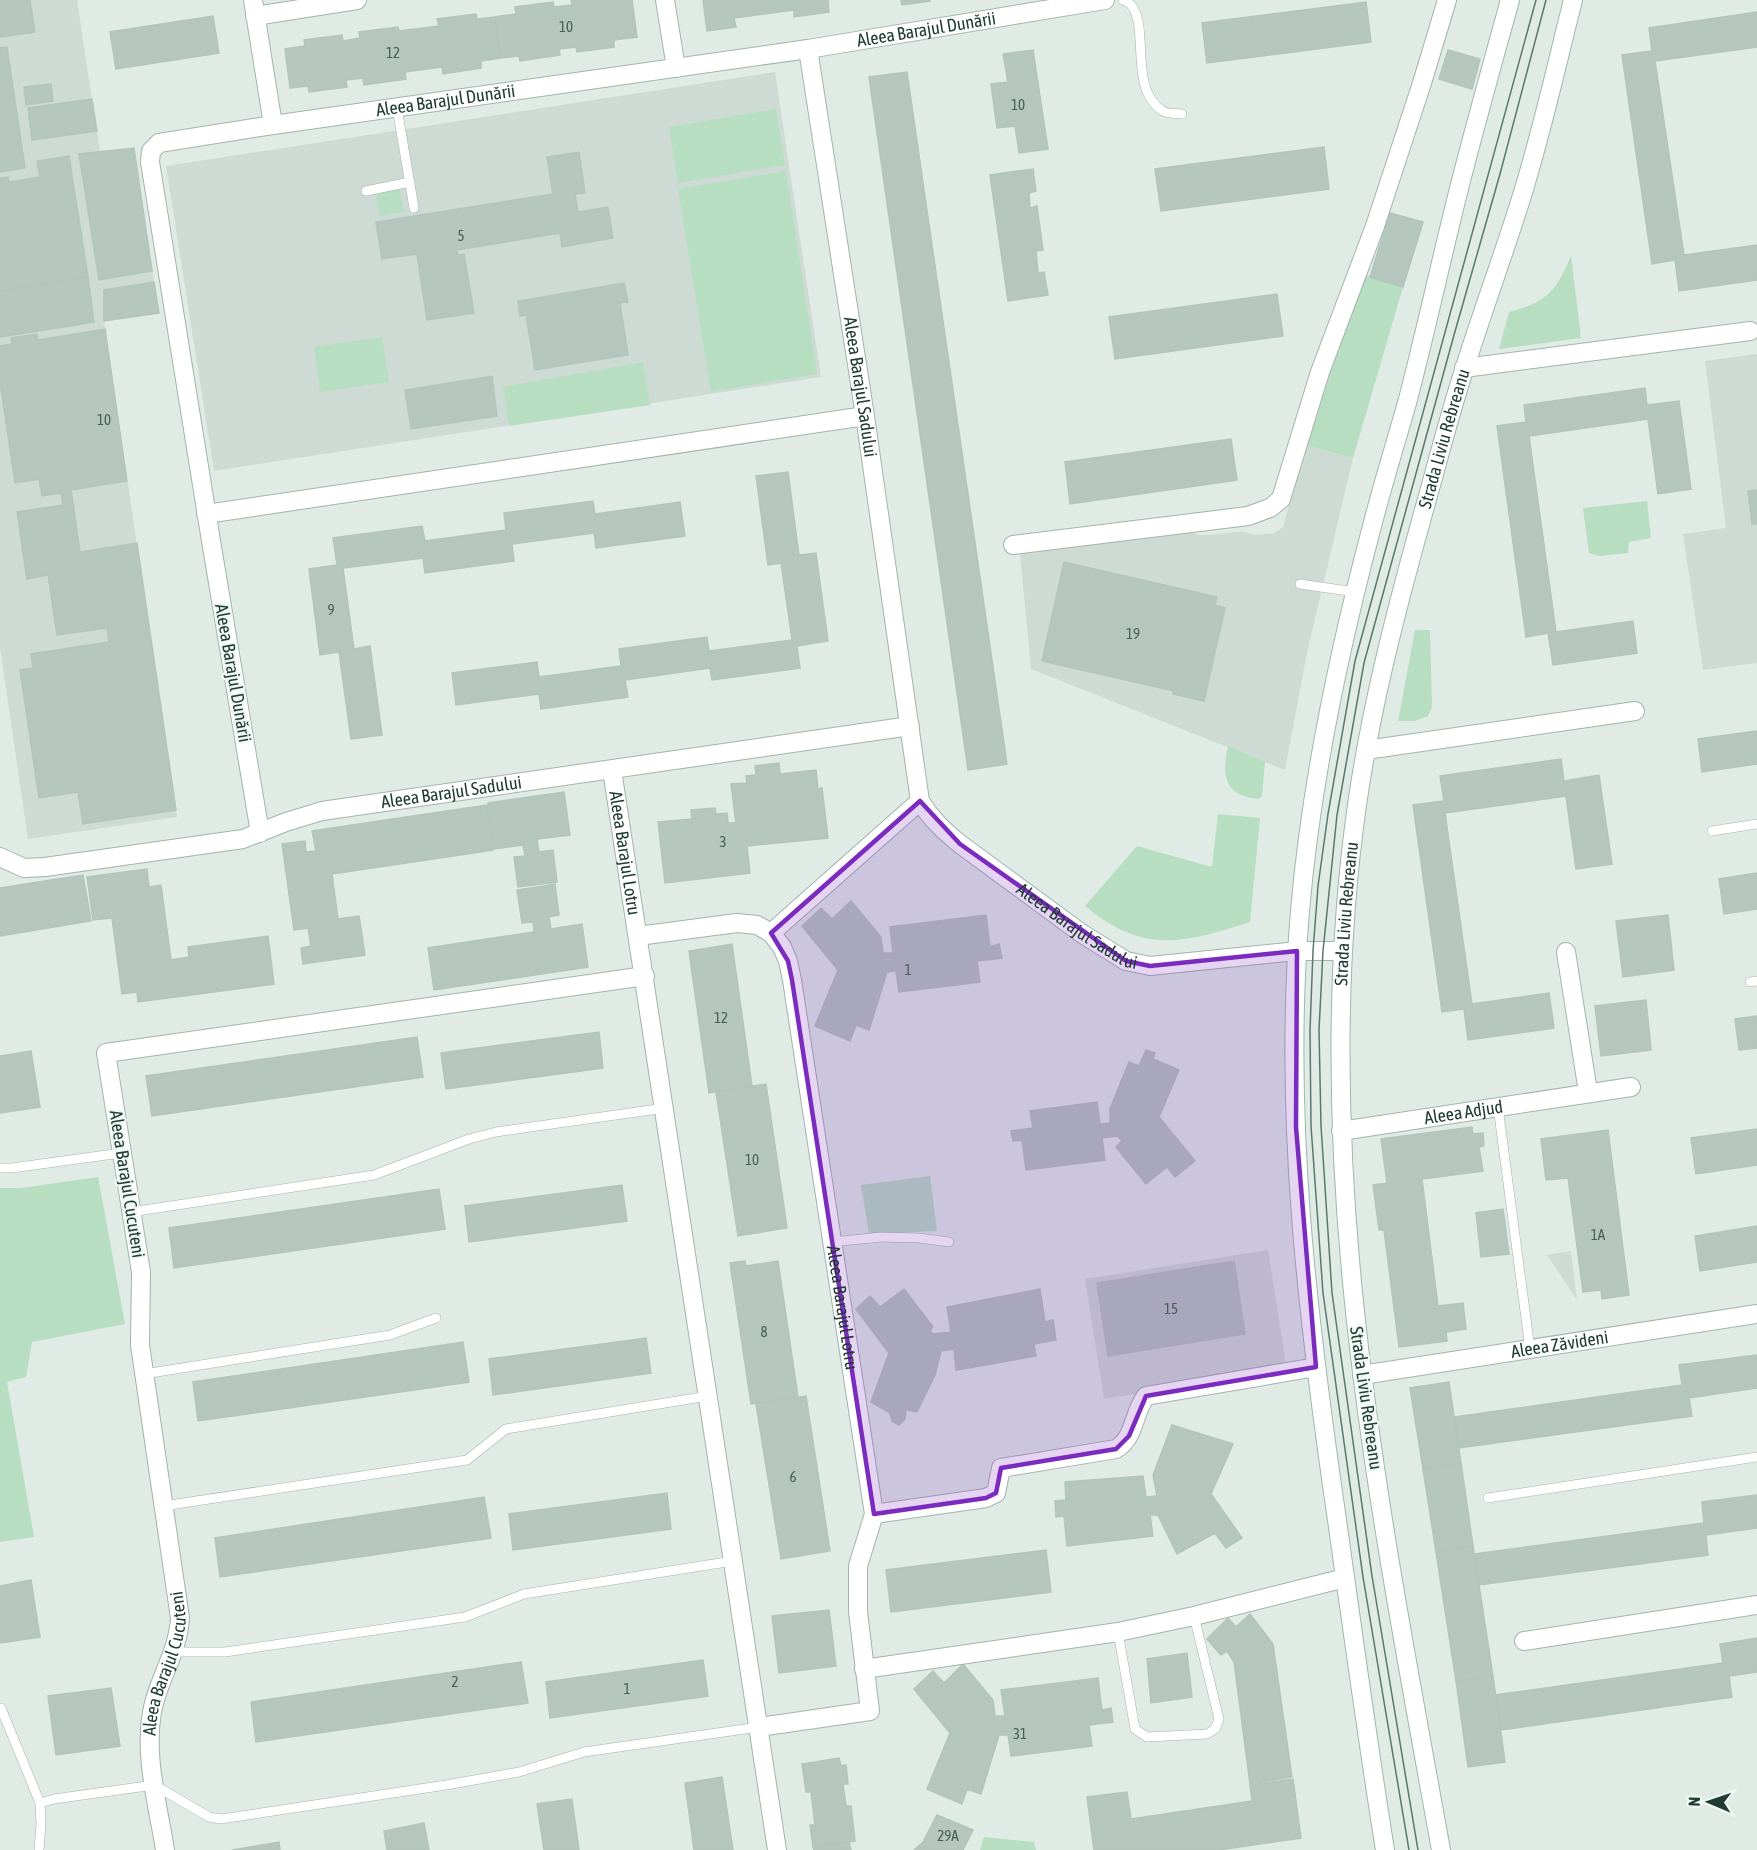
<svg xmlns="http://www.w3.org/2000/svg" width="1757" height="1850" font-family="'Asap Condensed',sans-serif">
<rect width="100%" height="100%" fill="#e0ebe6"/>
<g fill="#cedbd5">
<path d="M0,0H77L100,152L134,148L159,313L104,321L177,817L28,839L0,648Z"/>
<path d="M775,72L821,377L214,471L166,166Z"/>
<path d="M1757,354V663L1703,670L1683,534L1726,528L1705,361Z"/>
<path d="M1305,445L1353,458L1307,653L1285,770L1031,669L1020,554L1025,551L1189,531L1199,535H1211L1234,532H1245L1255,535L1274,533L1283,527Z"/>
<path d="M1268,1250L1287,1370L1104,1399L1085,1279Z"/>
<path d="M1571,1251L1577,1300L1547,1255Z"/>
</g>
<g fill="#b7dec1">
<path d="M776,109L785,165L678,183L669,127Z"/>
<path d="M786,171L817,374L711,392L678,189Z"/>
<path d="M399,187L404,212L379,216L375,191Z"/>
<path d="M1571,256L1581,338L1499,349L1509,312C1548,302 1556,291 1571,256Z"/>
<path d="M1359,273L1403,287L1353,458L1305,445Z"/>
<path d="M382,337L389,382L320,392L314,347Z"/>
<path d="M643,362L650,405L509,426L503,387Z"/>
<path d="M1647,501L1651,538L1629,542L1628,553L1599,556L1589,553L1583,508Z"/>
<path d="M1415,630H1430L1432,707L1428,716L1415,721H1398Z"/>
<path d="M1228,746L1265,762L1262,796L1258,799C1223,795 1222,775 1228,746Z"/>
<path d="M1218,814L1260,818L1250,922C1183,943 1144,955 1085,906L1137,846L1212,867Z"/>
<path d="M930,1176L937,1231L869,1234L861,1185Z"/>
<path d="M98,1177L125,1324L32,1342L26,1377L7,1382L34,1537L0,1542V1188H21Z"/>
<path d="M984,1837L1034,1842L1036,1850H980Z"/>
</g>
<g fill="#b5c6bf" stroke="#b2c5bd" stroke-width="1.5">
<path d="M0,0H30L35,32L0,37Z"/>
<path d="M571,0H632L637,37L614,40V47L577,52L576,47L559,49L560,55L520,61L519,56L500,58L495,17L516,14L515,7L553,2L554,7L572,5Z"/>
<path d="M703,0H828L829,12L794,17V10L734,18L736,27L707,31Z"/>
<path d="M901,0H930V1L902,5Z"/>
<path d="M1366,2L1371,42L1207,63L1202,23Z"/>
<path d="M1757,12V47L1655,61L1684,255L1757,245V280L1679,291L1675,260L1652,264L1622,55L1652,51L1649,28Z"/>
<path d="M476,14L477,19L495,17L500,58L481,61V68L443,74L442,67L405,72L406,79L364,85L363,78L346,80L347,87L309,92L308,86L290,88L285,49L305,46L304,40L342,35L343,41L360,38L359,32L398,27L399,31L439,26L437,19Z"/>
<path d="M213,16L219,53L116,69L110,32Z"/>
<path d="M7,47L25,168L0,172V48Z"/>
<path d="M1033,50L1048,149L1019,153L1015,126L997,128L991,84L1008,82L1003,54Z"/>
<path d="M1448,50L1480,59L1472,89L1439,79Z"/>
<path d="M907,72L1007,764L968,770L869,77Z"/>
<path d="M51,84L53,101L26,105L24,87Z"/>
<path d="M92,99L97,131L32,140L28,108Z"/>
<path d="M1324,147L1329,189L1161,211L1155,169Z"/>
<path d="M134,148L152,271L99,280L79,154Z"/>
<path d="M579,152L585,193L575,194L578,212L608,207L613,238L562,247L560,233L457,250L458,255L464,254L474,313L427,320L417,254L382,259L376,222L553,194L547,157Z"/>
<path d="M69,156L88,277L0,291V178L8,177L9,182L40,177L37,161Z"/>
<path d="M1033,169L1036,191L1029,193L1030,208L1037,206L1043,250L1036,251L1038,273L1044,272L1048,295L1008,301L990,175Z"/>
<path d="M1390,213L1423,222L1403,287L1370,277Z"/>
<path d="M88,277L94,322L0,337V291Z"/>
<path d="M154,282L159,313L104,321V290Z"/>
<path d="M624,283L628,302L620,303L628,355L535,370L526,315L520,316L518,301Z"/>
<path d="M1277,294L1283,336L1115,359L1109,317Z"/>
<path d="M105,329L127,481L71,490L80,552L137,543L176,810L83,824L78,792L39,798L20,670L33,668L31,654L109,642L107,628L57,635L48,575L27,579L17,512L63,505L61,493L42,496L39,479L15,483L0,382V346L12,344L11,338L37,334L38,340Z"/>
<path d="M492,376L497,416L411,429L405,390Z"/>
<path d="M1645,388L1647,405L1679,401L1691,489L1658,494L1648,419L1529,436L1556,632L1633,621L1637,653L1553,665L1548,633L1526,637L1497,426L1526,422L1524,405Z"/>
<path d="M1231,439L1237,480L1070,504L1065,462Z"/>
<path d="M788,472L799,555L816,553L828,641L797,646L800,668L712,680L710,668L625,680L628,697L541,709L539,694L456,705L452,673L537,662L539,677L621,666L619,649L707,637L709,651L792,640L781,563L768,565L756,476Z"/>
<path d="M1757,490V524H1752L1748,491Z"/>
<path d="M593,501L595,514L680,502L685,536L596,548L594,533L512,544L514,561L425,573L423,558L343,568L354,649L370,646L382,735L351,739L339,652L320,655L309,569L337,565L333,538L422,526L425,541L506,530L504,513Z"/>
<path d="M1064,562L1217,597L1215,605L1225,608L1204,701L1173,694L1174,691L1042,661Z"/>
<path d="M1757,731V764L1702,772L1698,739Z"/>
<path d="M1561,759L1564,781L1599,775L1612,864L1576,869L1566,796L1445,813L1472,1004L1549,993L1554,1028L1468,1040L1464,1009L1442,1012L1413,805L1444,801L1440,776Z"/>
<path d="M779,763L780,774L816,770L818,789L822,788L828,838L747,846L750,873L665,883L658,822L692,819L691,810L715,808L716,814L727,813L728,823H736L731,784L747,783L746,776L756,775L755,766Z"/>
<path d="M564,792L570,835L537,839L539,852L553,850L557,882L518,887L514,857L525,856L523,845L494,849L488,803Z"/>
<path d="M487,805L493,850L332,874L338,919L359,916L365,955L303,964L301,948L311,946L308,928L294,930L282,844L305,841L306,852L316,851L312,831Z"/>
<path d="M147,869L149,887L161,885L171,960L189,957L188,947L268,936L274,984L138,1002L137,992L122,994L112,918L93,920L87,877Z"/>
<path d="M1757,873V909L1724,914L1719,879Z"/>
<path d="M83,875L91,921L0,936V888Z"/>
<path d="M555,884L559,915L549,917L551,929L582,924L588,967L434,990L428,948L534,932L533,922L522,923L517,890Z"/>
<path d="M851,901L881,937L883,953H893L890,927L986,915L990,947L999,944L1002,958L977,961L980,982L899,992L896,971L887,972L869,1030L856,1025L850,1041L815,1026L838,970L802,926L821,908L832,919Z"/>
<path d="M1668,915L1674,970L1623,977L1616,921Z"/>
<path d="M732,944L752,1086L709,1093L689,951Z"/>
<path d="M1646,1000L1651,1050L1601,1056L1595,1006Z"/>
<path d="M1757,1016V1048L1739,1050L1735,1019Z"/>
<path d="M599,1032L603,1068L446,1089L441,1053Z"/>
<path d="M417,1037L423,1077L152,1116L146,1076Z"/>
<path d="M1146,1050L1155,1053L1153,1059L1179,1070L1159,1117L1195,1161L1175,1177L1167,1167L1146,1184L1116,1147L1122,1141L1117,1136L1102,1138L1105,1160L1026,1170L1022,1140L1013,1141L1011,1131L1033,1128L1030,1111L1097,1102L1100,1124L1110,1123V1109L1129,1062L1139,1066Z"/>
<path d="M31,1051L40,1107L0,1113V1056Z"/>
<path d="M766,1084L787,1228L738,1236L716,1092Z"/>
<path d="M1472,1127L1473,1134L1483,1133L1484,1146L1479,1147L1483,1171L1422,1179L1438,1306L1463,1303L1466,1329L1446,1332L1447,1341L1399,1347L1384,1230H1379L1373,1185L1387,1183L1381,1139Z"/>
<path d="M1757,1129V1165L1696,1174L1691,1138Z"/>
<path d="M1608,1130L1629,1295L1602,1299L1601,1290L1583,1292L1568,1178L1546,1180L1541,1139Z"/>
<path d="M622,1185L627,1221L469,1242L465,1206Z"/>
<path d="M439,1189L445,1229L174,1268L169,1228Z"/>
<path d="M1503,1209L1509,1254L1481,1257L1476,1213Z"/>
<path d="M1757,1226V1262L1700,1271L1695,1236Z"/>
<path d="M745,1261L746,1266L778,1261L798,1397L751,1404L730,1263Z"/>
<path d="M1234,1261L1245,1334L1108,1356L1097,1283Z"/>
<path d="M904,1289L933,1327L930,1330L933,1334L951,1332L947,1307L1040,1289L1045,1322L1053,1320L1056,1340L1034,1344L1036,1356L956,1370L954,1349L941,1351L935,1375L917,1412L906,1410L905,1419L899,1425L892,1421L890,1413L871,1402L889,1353L856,1309L870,1296L880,1307Z"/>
<path d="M646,1338L651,1373L493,1395L489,1359Z"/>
<path d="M463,1342L469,1382L198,1421L193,1382Z"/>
<path d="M1757,1355V1388L1689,1398L1692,1416L1459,1448L1455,1417L1682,1385L1679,1365Z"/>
<path d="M1449,1382L1461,1463L1423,1469L1410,1388Z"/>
<path d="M806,1396L830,1551L781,1559L756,1404Z"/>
<path d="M1172,1425L1233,1444L1211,1494L1242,1538L1226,1548L1215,1533L1177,1554L1158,1515H1150L1153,1536L1067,1546L1064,1516L1056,1517L1055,1501L1066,1500L1065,1482L1143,1476L1146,1497L1157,1496L1153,1475Z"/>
<path d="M1461,1463L1473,1546L1436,1552L1423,1469Z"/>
<path d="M667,1493L671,1529L513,1550L509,1514Z"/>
<path d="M1757,1495V1528L1706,1535L1708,1555L1479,1585L1475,1554L1704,1523L1702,1502Z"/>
<path d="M484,1497L491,1538L220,1577L215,1538Z"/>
<path d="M1473,1546L1493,1676L1456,1681L1436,1552Z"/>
<path d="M1046,1550L1051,1592L891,1612L886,1570Z"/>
<path d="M31,1580L40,1637L0,1643V1586Z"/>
<path d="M829,1610L836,1666L779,1673L772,1616Z"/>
<path d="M1250,1614L1273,1644L1292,1777L1250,1784L1234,1662L1227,1651L1221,1655L1207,1639L1228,1618L1236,1627Z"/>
<path d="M1757,1638V1672L1729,1676L1732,1697L1501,1730L1495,1695L1723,1663L1720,1644Z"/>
<path d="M1187,1653L1192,1697L1151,1703L1147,1659Z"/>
<path d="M703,1660L708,1696L550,1718L546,1682Z"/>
<path d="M521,1662L528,1703L256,1742L251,1702Z"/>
<path d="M963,1664L993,1700L995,1716H1005L1001,1690L1098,1678L1102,1710L1111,1708L1113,1722L1089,1725L1092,1746L1011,1756L1008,1735H999L981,1794L967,1789L962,1804L927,1789L950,1733L914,1689L933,1671L944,1683Z"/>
<path d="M1493,1676L1505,1762L1468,1767L1456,1681Z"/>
<path d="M111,1688L120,1746L56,1755L48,1696Z"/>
<path d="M839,1758L841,1766L846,1765L848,1784H843L846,1806H851L855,1841L813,1847L810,1825H815L811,1792H806L802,1764Z"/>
<path d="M722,1777L733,1850H694L685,1783Z"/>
<path d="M1293,1779L1301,1838L1219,1850H1094L1087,1797L1127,1792L1131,1819L1252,1801L1250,1785Z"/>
<path d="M572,1799L579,1850H544L537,1804Z"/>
<path d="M937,1815L973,1830L963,1850H914L923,1842Z"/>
<path d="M424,1823L429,1850H387L384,1831Z"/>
<path d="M279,1842L280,1850H232Z"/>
<path d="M849,1842L851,1850H814L813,1847Z"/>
</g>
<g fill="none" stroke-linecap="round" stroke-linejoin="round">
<g stroke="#a3b3ad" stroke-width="10">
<g id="lane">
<path d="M1123,0C1124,0 1131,4 1131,5C1150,27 1128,90 1163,111C1168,114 1176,113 1182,114"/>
<path d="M397,108L414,208"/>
<path d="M366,191L410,182"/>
<path d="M1300,584L1355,592"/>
<path d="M1712,831L1757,824"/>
<path d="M1750,982L1757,981"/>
<path d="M1498,1107L1530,1349"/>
<path d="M0,1168H12L121,1153"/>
<path d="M131,1212L374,1175L469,1139L496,1132L665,1108"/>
<path d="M832,1242L881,1237L919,1238L949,1242"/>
<path d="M144,1374L390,1335L436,1318"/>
<path d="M1488,1498L1757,1457"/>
<path d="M163,1506L467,1460L506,1429L708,1396"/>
<path d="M1118,1632L1135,1729L1147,1737L1207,1734L1215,1729L1219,1719L1194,1616"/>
<path d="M174,1652H225L465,1617L524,1594L733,1561"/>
<path d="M1,1708L40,1803L54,1799L154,1785L209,1817L221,1819L446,1785L519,1772L584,1752L759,1727"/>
<path d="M39,1850L41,1824L40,1803"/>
</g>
</g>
<g stroke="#a3b3ad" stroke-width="20">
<g id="street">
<path d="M253,0L273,125"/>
<path d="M665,0L676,68"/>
<path d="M255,16L357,0"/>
<path id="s1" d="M808,49L865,416L920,801C931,819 944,831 960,844L1081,933L1126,961L1150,966L1297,951H1342"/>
<path d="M1464,368L1750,331"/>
<path d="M206,514L865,416"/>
<path d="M1013,545L1248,516L1270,508L1281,499L1320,372L1375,226L1422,83L1447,0"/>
<path d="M1366,750L1635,711"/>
<path id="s2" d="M612,770L777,1850"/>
<path id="s3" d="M260,833L211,541L150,162L151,151L159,143L273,125L808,49L1105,0"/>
<path id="s4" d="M0,857L24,868L45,867L243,839L286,822L322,811L910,726"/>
<path d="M771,933L920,801"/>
<path id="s5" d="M638,936L737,923L757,925L771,933L782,947L788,961L792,980L874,1514L858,1566V1612L870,1711L759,1727"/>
<path d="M1566,952L1588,1092"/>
<path id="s6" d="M1341,1131L1631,1087"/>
<path id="s7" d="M1362,1375L1757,1314"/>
<path d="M874,1514L986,1498L996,1493L1001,1468L1116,1449C1135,1438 1133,1413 1146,1396L1316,1367"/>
<path d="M1524,1641L1757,1605"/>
<path d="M864,1669L1118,1632L1194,1616L1345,1578"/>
<path id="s8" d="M165,1850C158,1805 144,1757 152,1712C158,1679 178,1653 180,1618L140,1345L141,1272L106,1053L645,976"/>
</g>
</g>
<g stroke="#9eb7ae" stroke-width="20">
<g id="secondary">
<path d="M1385,1850C1367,1738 1352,1626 1336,1513C1307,1314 1283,1113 1300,911C1311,782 1338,655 1371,530C1382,487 1395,445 1407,403C1427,327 1443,250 1463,173C1478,115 1494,58 1510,0"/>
<path id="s9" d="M1441,1850C1379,1506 1307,1156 1357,805C1371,706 1397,607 1424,510C1438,461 1450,412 1466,364C1483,310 1503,256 1520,202C1541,136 1556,67 1573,0"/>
</g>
</g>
<use href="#lane" stroke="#fff" stroke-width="9"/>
<use href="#street" stroke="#fff" stroke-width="18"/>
<use href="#secondary" stroke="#fff" stroke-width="18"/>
<g stroke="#5a786f" stroke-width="1.5">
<path d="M1409,1850L1363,1577L1323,1293L1311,1126L1310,1030L1313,951L1318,886L1328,814L1355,661L1536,0"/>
<path d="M1418,1850L1372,1576L1332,1293L1321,1126L1319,1030L1323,951L1337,815L1364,663L1454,335L1500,174L1546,0"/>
</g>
</g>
<path fill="#7b2cbf" fill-opacity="0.2" stroke="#7b2cbf" stroke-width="4.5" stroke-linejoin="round" d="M920,801L960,844L1126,961L1150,966L1297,951L1296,1127L1316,1367L1146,1396L1129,1436L1116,1449L1001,1468L996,1493L986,1498L874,1514L792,980L788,961L771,933Z"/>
<g text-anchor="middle" stroke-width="4.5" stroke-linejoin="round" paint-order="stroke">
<g font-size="15" fill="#455e57">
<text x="566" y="32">10</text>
<text x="393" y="58">12</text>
<text x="1018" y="110">10</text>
<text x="461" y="241">5</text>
<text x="104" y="425">10</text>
<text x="331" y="615">9</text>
<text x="1133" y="639">19</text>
<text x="723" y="847">3</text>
<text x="908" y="975">1</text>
<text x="721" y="1023">12</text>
<text x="752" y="1165">10</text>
<text x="1598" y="1240">1A</text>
<text x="1171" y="1314">15</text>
<text x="764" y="1337">8</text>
<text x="793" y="1482">6</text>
<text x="455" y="1687">2</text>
<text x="627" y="1694">1</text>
<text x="1020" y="1739">31</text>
<text x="948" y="1841">29A</text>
</g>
<g font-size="18" fill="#203c34" stroke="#f0f8f4">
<text dy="6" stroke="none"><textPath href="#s3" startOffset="1478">Aleea Barajul Dunării</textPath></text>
<text dy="6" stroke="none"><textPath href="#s3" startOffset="992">Aleea Barajul Dunării</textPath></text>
<text dy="6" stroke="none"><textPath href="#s1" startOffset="342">Aleea Barajul Sadului</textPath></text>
<text dy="6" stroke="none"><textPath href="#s9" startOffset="1430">Strada Liviu Rebreanu</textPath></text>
<text transform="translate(233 673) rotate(80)" y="6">Aleea Barajul Dunării</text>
<text dy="6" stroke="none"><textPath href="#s4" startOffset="462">Aleea Barajul Sadului</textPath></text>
<text dy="6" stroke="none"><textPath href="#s2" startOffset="84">Aleea Barajul Lotru</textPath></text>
<text dy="6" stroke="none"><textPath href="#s9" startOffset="944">Strada Liviu Rebreanu</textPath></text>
<text dy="6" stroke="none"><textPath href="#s1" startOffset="963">Aleea Barajul Sadului</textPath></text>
<text dy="6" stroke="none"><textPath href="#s6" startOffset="124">Aleea Adjud</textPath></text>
<text transform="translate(127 1184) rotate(81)" y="6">Aleea Barajul Cucuteni</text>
<text dy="6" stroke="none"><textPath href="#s5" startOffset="520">Aleea Barajul Lotru</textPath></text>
<text dy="6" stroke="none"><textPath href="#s7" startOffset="200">Aleea Zăvideni</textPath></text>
<text transform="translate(1366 1398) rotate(82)" y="6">Strada Liviu Rebreanu</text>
<text dy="6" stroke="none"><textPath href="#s8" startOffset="190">Aleea Barajul Cucuteni</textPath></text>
</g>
</g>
<g transform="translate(1709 1802) rotate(272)" stroke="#f0f8f4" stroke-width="4.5" paint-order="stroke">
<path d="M0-4.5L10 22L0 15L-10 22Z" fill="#203c34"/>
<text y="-9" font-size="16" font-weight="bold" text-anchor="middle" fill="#203c34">N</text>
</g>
</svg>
